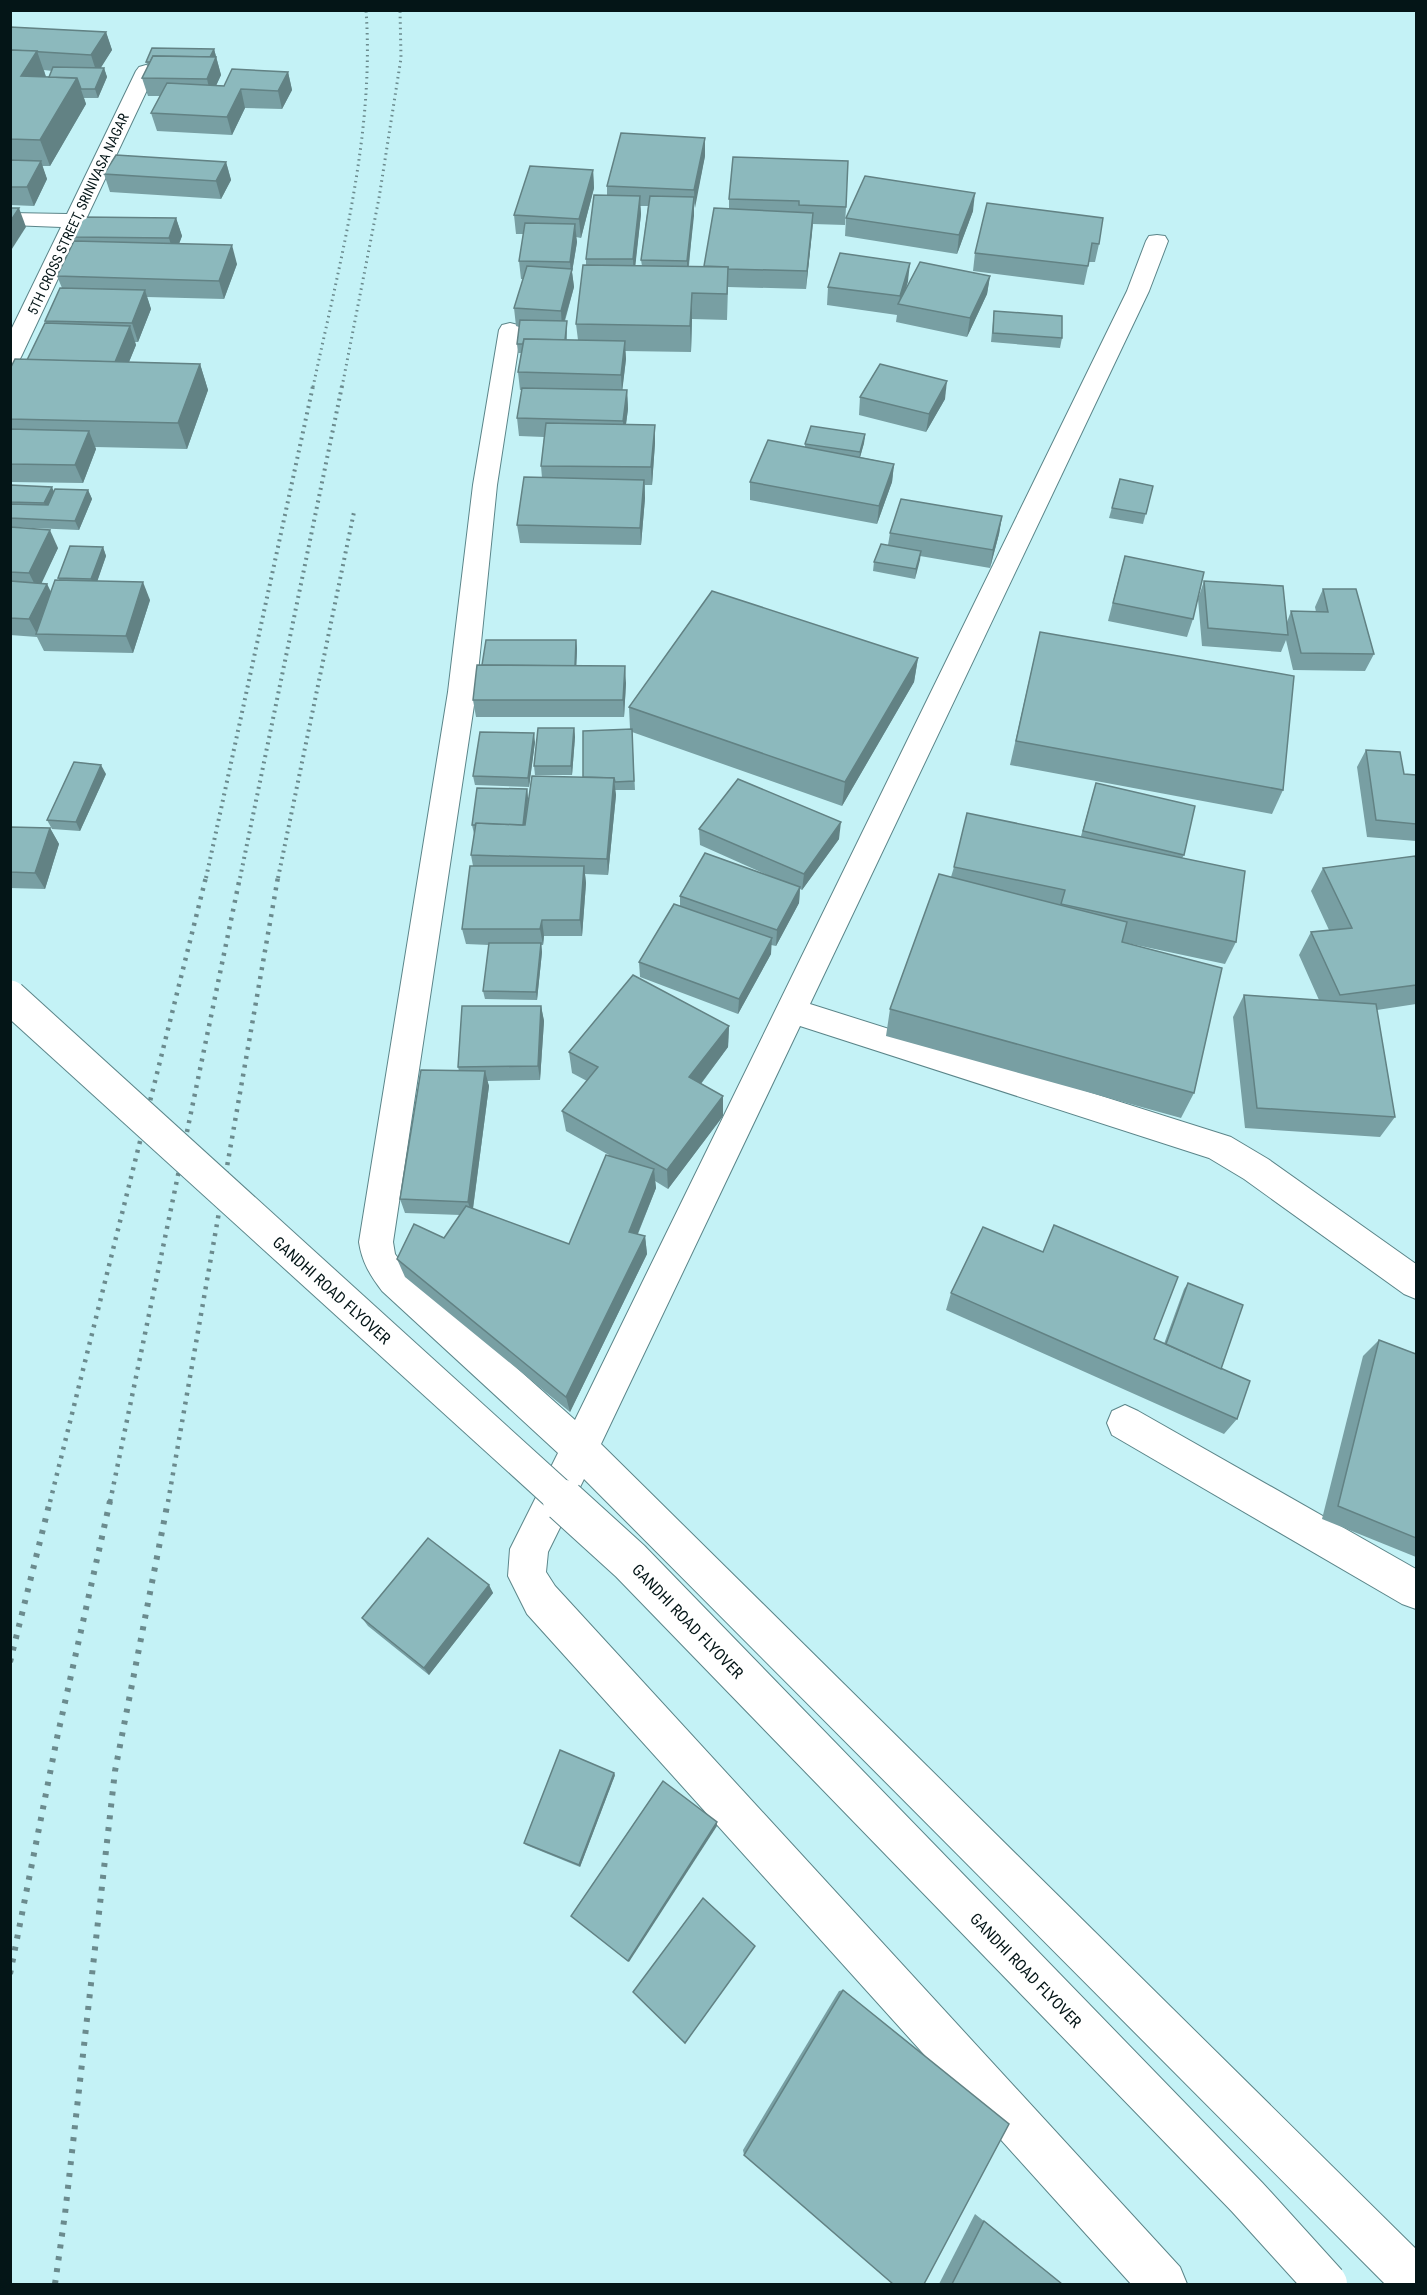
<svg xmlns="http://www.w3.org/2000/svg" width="1427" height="2295" font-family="'Roboto Condensed',sans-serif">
<rect width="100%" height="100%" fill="#c4f2f6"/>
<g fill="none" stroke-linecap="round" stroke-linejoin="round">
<g stroke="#5b8589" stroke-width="2">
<g id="minor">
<path d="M146,65L153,67L156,71L21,357L18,362L10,364V332L61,227L10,225V213L67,214L136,71L139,67Z"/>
<path d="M1157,235L1165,236L1168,241L1149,291L810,1004L1231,1137L1268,1159L1416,1264V1299L1404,1294L1244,1179L1209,1158L800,1026L601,1444L1416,2249V2284H1385L584,1479L548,1552L546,1572L555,1586L1180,2267L1187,2284H1131L527,1614L508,1576L510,1549L558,1453L382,1291C370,1275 362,1262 359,1242L448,692L473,485L499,330L502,325L510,323L518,325L521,330L497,485L476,692L393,1242L395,1254L406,1269L575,1420L1127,291L1146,241L1149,236Z"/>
<path d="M1125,1405L1138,1411L1416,1569V1609L1402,1604L1112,1435L1107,1423L1112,1411Z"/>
</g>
</g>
<use href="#minor" fill="#fff" fill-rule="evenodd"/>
<g stroke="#6b8b8e" stroke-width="3" stroke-dasharray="1.5 4" stroke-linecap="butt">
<path d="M313,387C339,265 375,135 366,10"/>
<path d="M342,387L379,198L401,58L400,10"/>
</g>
<g stroke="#6b8b8e" stroke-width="4" stroke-dasharray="2 4.5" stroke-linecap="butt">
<path d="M206,878L313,386"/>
<path d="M240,878L342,386"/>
<path d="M278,878L354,512"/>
</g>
<g stroke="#6b8b8e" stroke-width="4.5" stroke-dasharray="3 6" stroke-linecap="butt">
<path d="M50,1502L206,877"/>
<path d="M110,1502L240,877"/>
<path d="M168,1502L278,877"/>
</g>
<g stroke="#6b8b8e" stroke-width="6" stroke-dasharray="4 8" stroke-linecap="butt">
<path d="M10,1662L50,1501"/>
<path d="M10,1974L57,1738L110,1501"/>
<path d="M55,2284L65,2214L115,1771L168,1501"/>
</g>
<g stroke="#5b8589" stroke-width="35" stroke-linecap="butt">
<path id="secondary-bridge-far1" d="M10,997L566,1502"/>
</g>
<g stroke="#5b8589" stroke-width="44" stroke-linecap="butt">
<path id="secondary-bridge" d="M564,1501L630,1561L1247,2197L1326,2284"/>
</g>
<use href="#secondary-bridge-far1" stroke="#fff" stroke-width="33"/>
<use href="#secondary-bridge" stroke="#fff" stroke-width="42"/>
</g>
<g fill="#789fa3" fill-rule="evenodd">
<path d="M10,27L106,32L112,50L100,68H104L107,77L98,98H84L86,104L50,166H42L47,179L34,206L10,205ZM44,70L52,71L49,77H46Z"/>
<path d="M214,49L221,75L216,85L224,86L288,72L292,90L282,109L245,108L232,135L157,131L151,113L160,96H148L142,78L148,67L146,62Z"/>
<path d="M705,156L694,208L689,266H704L729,209V199L733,157L846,207L845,225L813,224L806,289L728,287L727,320L692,319L691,352L625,351L626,359L622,390H627L628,409L626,424L655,443L652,485H645V498L641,545L520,543L517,525L542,478L541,466L544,437L519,436L517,418L522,390H520L518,372L521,353H518L517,344L519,327L516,326L514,308L523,279H521L519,261L524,234H516L514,215L593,170L594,188L581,238L576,237L577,242L572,272L574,287L565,321L567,330V340H578L576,324L586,265V259L607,195V186ZM640,206H648L641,260L642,266L635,265L641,214Z"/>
<path d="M226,162L231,180L221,199L110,192L104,174Z"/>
<path d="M987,203L1099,244L1095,262H1089L1084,285L973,271L975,253Z"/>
<path d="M973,211L957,254L845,236L846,218Z"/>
<path d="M176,218L182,236L179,244L237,264L224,299L147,297L151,309L138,342H135L136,345L129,362L200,364L208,390L187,449L95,447L96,449L83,483L10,482V369L27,360L46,323L45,321L62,288L57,276L74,241L73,237Z"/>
<path d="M990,276L987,294L967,337L896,322L897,315L827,305L828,287L908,281L906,289Z"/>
<path d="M994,311L1062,338L1060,348L991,342Z"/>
<path d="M860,397L945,399L926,432L859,415Z"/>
<path d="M865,434L864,443L860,457L894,464L892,482L877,524L750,500V482L805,447V444Z"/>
<path d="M1120,479L1153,486L1143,524L1109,518Z"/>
<path d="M10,485L54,492L88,490L92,499L79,530L10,527Z"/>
<path d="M1002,516L999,534L990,568L920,556L915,579L873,571L874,562L888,545L890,533Z"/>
<path d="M10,527L58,548L41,583L47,584L51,592L59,580L58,578L103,547L106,556L97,581L150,600L133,653L44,651L37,637L10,635Z"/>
<path d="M1120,574L1193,619L1187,637L1108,621Z"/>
<path d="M1204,581L1287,622L1291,611L1316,612L1315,607L1323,589L1374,654L1365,671L1293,670L1286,640L1281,652L1202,646L1198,599Z"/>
<path d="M1040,632L1283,790L1272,814L1010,765Z"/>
<path d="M576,640L577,649L576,666L626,683L624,717H476L473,700L483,665Z"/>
<path d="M918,658L914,682L842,806L632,732L635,790H615L616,795L608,875L585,874L586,883L582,936H544L543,945H541L542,952L537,1000L485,999L483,991L489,945L466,944L462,929L473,866L471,855L474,834L472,825L527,789L528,798L583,777L630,729L629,707Z"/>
<path d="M574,728L575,737L572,775H535L534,766Z"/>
<path d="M535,742L529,787L475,785L473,776Z"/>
<path d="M1366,750L1404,774L1416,775V841L1367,837L1357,767Z"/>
<path d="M106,774L80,831L52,829L47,820Z"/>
<path d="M1096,783L1184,855L1182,858L1236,942L1225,964L1122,942L1194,1093L1181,1118L886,1036L890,1009L951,877L954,867L1081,836Z"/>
<path d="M10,827L50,828L59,844L45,889L10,888Z"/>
<path d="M699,829L839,839L802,890L800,889L799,903L776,946L771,945V954L738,1014L640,977L639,962L680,906V896L772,877L700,845Z"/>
<path d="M1416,859V1004L1377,1010L1395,1117L1380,1137L1245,1128L1233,1017L1244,995L1319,1000L1299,955L1311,932L1329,930L1311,891L1323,868Z"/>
<path d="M541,1006L544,1021L540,1080L487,1081L489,1086L473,1209L569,1244L609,1155L566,1131L562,1111L587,1081L572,1073L569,1052L729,1026L728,1047L701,1084L723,1116L668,1189L655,1181L656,1188L638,1234L645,1236L647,1254L570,1412L405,1277L397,1259L444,1238L460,1215L405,1213L400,1199L459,1071L458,1067Z"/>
<path d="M1188,1283L1221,1369L1237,1419L1224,1434L946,1310L951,1293L1154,1339L1164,1344L1184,1289Z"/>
<path d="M1379,1340L1416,1354V1557L1322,1519L1363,1356Z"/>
<path d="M489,1585L493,1593L429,1675L368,1626L362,1618Z"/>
<path d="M615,1775L580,1867L526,1845L524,1843Z"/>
<path d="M843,1990L744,2155L743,2150L839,1991Z"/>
<path d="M975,2214L1062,2284H939Z"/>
</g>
<g fill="#628284">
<path d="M106,32L112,50L97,74L91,55Z"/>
<path d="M214,49L221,75L211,97L207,79L208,63Z"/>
<path d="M37,51L46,77L21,76Z"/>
<path d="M104,68L107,77L98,98L95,89Z"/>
<path d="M288,72L292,90L282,109L278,91Z"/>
<path d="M77,78L86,104L50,166L40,140Z"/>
<path d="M241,89L245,108L232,135L227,117Z"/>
<path d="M705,138V156L695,208L694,190Z"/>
<path d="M41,161L47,179L34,206L27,187Z"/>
<path d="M226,162L231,180L221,199L216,181Z"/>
<path d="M593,170L594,188L581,238L579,219Z"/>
<path d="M975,193L973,211L957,254L959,235Z"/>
<path d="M640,196L641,214L634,278L633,259Z"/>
<path d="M694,197V216L687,279V261Z"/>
<path d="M19,208L26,227L10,252V222Z"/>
<path d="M813,213L812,232L806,289L807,271Z"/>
<path d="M176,218L182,236L174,256L169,238Z"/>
<path d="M575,224L577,242L572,272L574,287L562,329L561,311L571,274L570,262Z"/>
<path d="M232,245L237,264L224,299L219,281Z"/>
<path d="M910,263L908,281L901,304H899L900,296Z"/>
<path d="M990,276L987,294L967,337L970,318Z"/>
<path d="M145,290L151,309L138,342L132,323Z"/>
<path d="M692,293V319L691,352L690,326Z"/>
<path d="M130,326L136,345L119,386L112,368Z"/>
<path d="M625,341L626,359L622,393L621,375Z"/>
<path d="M200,364L208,390L187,449L178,423Z"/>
<path d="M947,381L945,399L926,432L929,414Z"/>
<path d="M627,390L628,409L624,439L623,421Z"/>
<path d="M655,425V443L652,485L651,467Z"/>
<path d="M89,431L96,449L83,483L75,465Z"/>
<path d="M865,434L864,443L859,461L860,452Z"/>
<path d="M894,464L892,482L877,524L879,506Z"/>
<path d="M644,480L645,498L641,545L640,528Z"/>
<path d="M52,487L56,496L49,512L44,503Z"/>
<path d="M88,490L92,499L79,530L75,521Z"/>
<path d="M1002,516L999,534L990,568L993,550Z"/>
<path d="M50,530L58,548L38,591L29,573Z"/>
<path d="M103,547L106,556L95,588L91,579Z"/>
<path d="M921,551L920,560L915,579L916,569Z"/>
<path d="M143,582L150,600L133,653L126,636Z"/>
<path d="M47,584L55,601L37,634L29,619Z"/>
<path d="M576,640L577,649L576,676L575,667Z"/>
<path d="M918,658L914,682L842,806L845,782Z"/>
<path d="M625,666L626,683L624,717L623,700Z"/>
<path d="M574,728L575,737L572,775L571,766Z"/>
<path d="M534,733L535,742L529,787L528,778Z"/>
<path d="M101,765L106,774L80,831L76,822Z"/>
<path d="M614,778L616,795L608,875L607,859Z"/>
<path d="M527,789L528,798L524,834L523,826Z"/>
<path d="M841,822L839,839L802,890L804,874Z"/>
<path d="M50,828L59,844L45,889L35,873Z"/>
<path d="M584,866L586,883L582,936L580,920Z"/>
<path d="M800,887L799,903L776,946L777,930Z"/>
<path d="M542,920L544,936L543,945L540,929Z"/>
<path d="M772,938L771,954L738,1014L739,999Z"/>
<path d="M541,943L542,952L537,1000L536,992Z"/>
<path d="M541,1006L544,1021L540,1080L538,1066Z"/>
<path d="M729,1026L728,1047L690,1098L689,1077Z"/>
<path d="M485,1071L489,1086L472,1215L468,1202Z"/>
<path d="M723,1096V1116L668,1189L667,1170Z"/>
<path d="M654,1169L656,1188L631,1250L629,1232Z"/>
<path d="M645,1236L647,1254L570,1412L566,1397Z"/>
<path d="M489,1585L493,1593L429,1675L424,1668Z"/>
<path d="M614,1773L615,1775L580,1867L579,1865Z"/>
<path d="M717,1822V1826L629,1962L628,1961Z"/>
</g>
<g fill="#8cb9bd" stroke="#628284" stroke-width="1.5">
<path d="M10,27L106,32L91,55L10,50Z"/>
<path d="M152,48L214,49L210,57L153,56L150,62H146Z"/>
<path d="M10,50L37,51L21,76L77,78L40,140L10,139Z"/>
<path d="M153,56L216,57L207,79L142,78Z"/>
<path d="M53,67L104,68L95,89H81L77,78L49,77Z"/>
<path d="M232,69L288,72L278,91L241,89L227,117L151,113L167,83L224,86Z"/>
<path d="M621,133L705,138L694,190L607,186Z"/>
<path d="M116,155L226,162L216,181L104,174Z"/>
<path d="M733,157L848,161L846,207L799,205V201L729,199Z"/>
<path d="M10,160L41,161L27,187H10Z"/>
<path d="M530,166L593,170L579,219L514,215Z"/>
<path d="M865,176L975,193L959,235L846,218Z"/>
<path d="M594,195L640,196L633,259H586Z"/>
<path d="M650,196L694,197L687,261L641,260Z"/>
<path d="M987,203L1103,218L1099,244L1092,243L1088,266L975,253Z"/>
<path d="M10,208H19L10,222Z"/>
<path d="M714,208L813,213L807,271L728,269V267L704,266Z"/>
<path d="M81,217L176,218L169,238L73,237Z"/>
<path d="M525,223L575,224L570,262L519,261Z"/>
<path d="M74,241L232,245L219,281L57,276Z"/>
<path d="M840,253L910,263L900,296L828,287Z"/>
<path d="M920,262L990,276L970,318L898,304Z"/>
<path d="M583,265L728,267L727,294L692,293L690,326L576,324Z"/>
<path d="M527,266L572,269L561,311L514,308Z"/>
<path d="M60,288L145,290L132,323L45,321Z"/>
<path d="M994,311L1062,316V338L993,333Z"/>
<path d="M520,320L567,321L565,340L524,339L523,344H517Z"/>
<path d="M45,323L130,326L115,362L27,360Z"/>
<path d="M524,339L625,341L621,375L518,372Z"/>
<path d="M15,359L200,364L178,423L10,419V369Z"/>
<path d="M880,364L947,381L929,414L860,397Z"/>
<path d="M522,388L627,390L623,421L517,418Z"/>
<path d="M546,423L655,425L651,467L541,466Z"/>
<path d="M811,426L865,434L860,452L805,444Z"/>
<path d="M10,429L89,431L75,465L10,464Z"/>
<path d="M768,440L894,464L879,506L750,482Z"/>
<path d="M524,477L644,480L640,528L517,525Z"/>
<path d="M1120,479L1153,486L1146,514L1112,508Z"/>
<path d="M10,485L52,487L44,503L10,502Z"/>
<path d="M55,489L88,490L75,521L10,518V504L48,505Z"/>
<path d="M901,499L1002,516L993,550L890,533Z"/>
<path d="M10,527L50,530L29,573L10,572Z"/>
<path d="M881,544L921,551L916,569L874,562Z"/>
<path d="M70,546L103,547L91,579L58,578Z"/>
<path d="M1125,556L1204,572L1193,619L1113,603Z"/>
<path d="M55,580L143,582L126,636L36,634Z"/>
<path d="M10,581L47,584L29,619L10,618Z"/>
<path d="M1204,581L1283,586L1288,635L1208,628Z"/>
<path d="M1323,589H1356L1374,654L1301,653L1291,611L1328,612Z"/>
<path d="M712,591L918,658L845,782L629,707Z"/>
<path d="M1040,632L1294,676L1283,790L1016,741Z"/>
<path d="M486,640H576L575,666L482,665Z"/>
<path d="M477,665L625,666L623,700H473Z"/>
<path d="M538,728H574L571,766H534Z"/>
<path d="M632,729L634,781L615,782L614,778L583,777V731Z"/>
<path d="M480,732L534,733L528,778L473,776Z"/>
<path d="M1366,750L1400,752L1404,774L1416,775V824L1376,820Z"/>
<path d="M74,762L101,765L76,822L47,820Z"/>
<path d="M532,776L614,778L607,859L471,855L476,823L525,825Z"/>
<path d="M738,779L841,822L804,874L699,829Z"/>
<path d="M1096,783L1195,806L1184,855L1083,831Z"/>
<path d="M477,788L527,789L523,825L476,823L475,825H472Z"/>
<path d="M967,813L1245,871L1236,942L1061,904L1065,890L954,867Z"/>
<path d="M10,827L50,828L35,873L10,872Z"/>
<path d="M705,853L800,887L777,930L680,896Z"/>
<path d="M1415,856L1416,859V985L1340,995L1311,932L1352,928L1323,868Z"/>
<path d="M470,866H584L580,920H542L540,929H462Z"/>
<path d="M939,874L1127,922L1122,942L1222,968L1194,1093L890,1009Z"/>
<path d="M674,904L772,938L739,999L639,962Z"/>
<path d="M489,943H541L536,992L483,991Z"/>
<path d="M633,975L729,1026L689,1077L723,1096L667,1170L562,1111L598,1067L569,1052Z"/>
<path d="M1244,995L1376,1004L1395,1117L1257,1108Z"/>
<path d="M462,1006H541L538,1066L458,1067Z"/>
<path d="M421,1070L485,1071L468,1202L400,1199Z"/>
<path d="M606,1155L654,1169L629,1232L645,1236L566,1397L397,1259L414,1224L444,1238L466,1206L569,1244Z"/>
<path d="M1054,1225L1178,1277L1154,1339L1250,1381L1237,1419L951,1293L983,1227L1043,1252Z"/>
<path d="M1188,1283L1243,1305L1221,1369L1166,1344Z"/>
<path d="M1379,1340L1416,1354V1538L1338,1506Z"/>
<path d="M428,1538L489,1585L424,1668L362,1618Z"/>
<path d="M560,1750L614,1773L579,1865L524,1843Z"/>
<path d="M663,1781L717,1822L628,1961L571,1916Z"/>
<path d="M703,1898L755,1946L685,2043L633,1992Z"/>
<path d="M843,1990L1009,2124L924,2284H893L744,2155Z"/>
<path d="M984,2221L1062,2284H952Z"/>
</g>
<g text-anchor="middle" stroke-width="5" stroke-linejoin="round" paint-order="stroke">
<g font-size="14" fill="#041517" stroke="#fff">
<text transform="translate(78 214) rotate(-65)" y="5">5TH CROSS STREET, SRINIVASA NAGAR</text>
</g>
<g font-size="16" fill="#041517" stroke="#fff">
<text transform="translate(332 1290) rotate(42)" y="6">GANDHI ROAD FLYOVER</text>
<text transform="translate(688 1621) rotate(46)" y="6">GANDHI ROAD FLYOVER</text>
<text transform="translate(1026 1970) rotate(46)" y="6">GANDHI ROAD FLYOVER</text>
</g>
</g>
<rect width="1427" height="2295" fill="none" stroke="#041517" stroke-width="24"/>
</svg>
